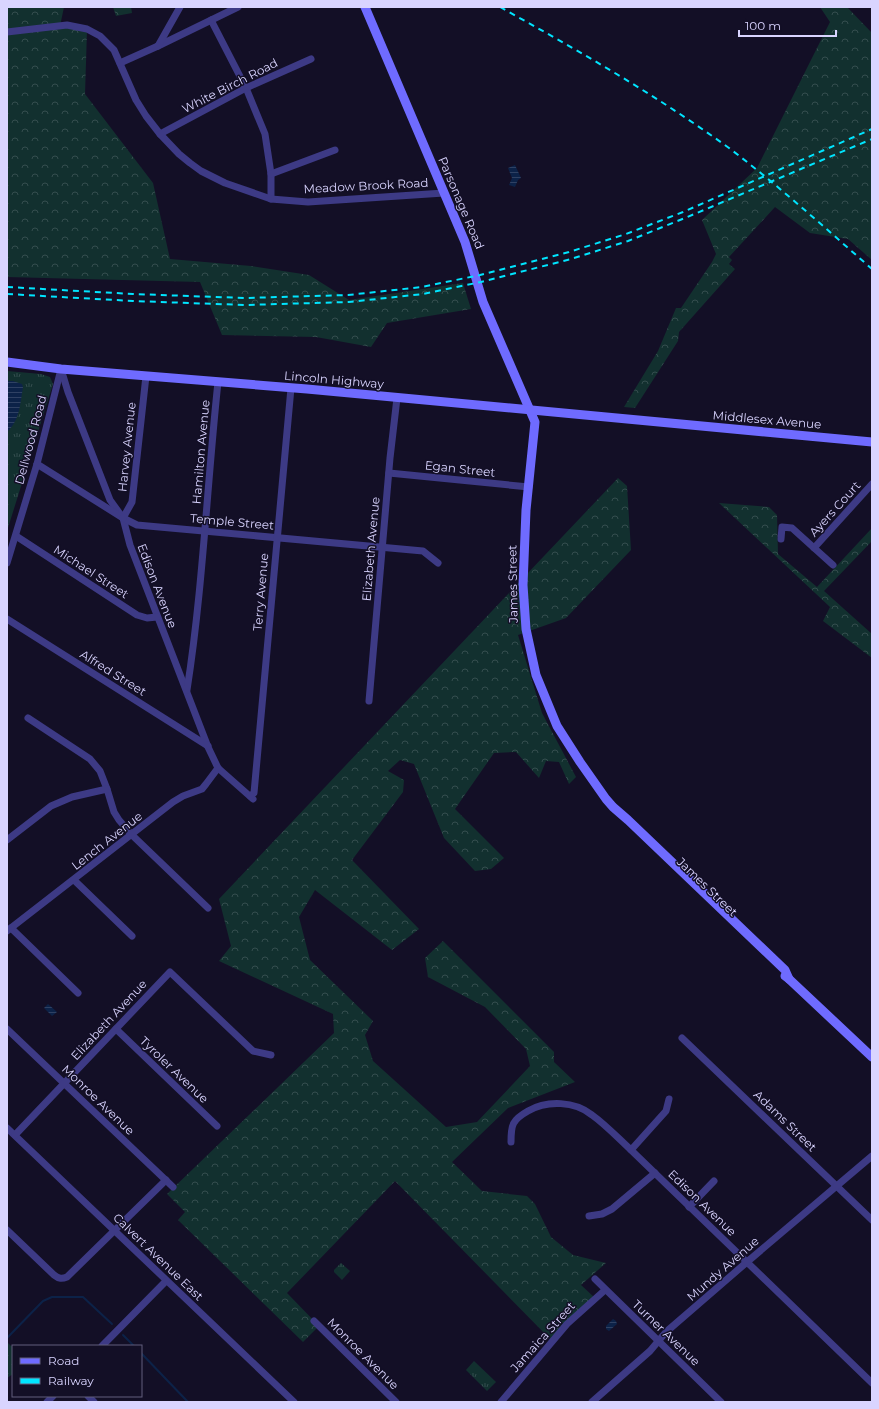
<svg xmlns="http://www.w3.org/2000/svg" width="879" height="1409" font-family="Montserrat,sans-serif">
<defs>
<pattern id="grass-tufts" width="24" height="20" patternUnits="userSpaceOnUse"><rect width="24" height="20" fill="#12302f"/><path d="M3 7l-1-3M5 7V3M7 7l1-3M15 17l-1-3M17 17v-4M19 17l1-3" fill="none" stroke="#344d4e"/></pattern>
<pattern id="forest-crowns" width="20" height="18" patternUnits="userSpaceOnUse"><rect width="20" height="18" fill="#12302f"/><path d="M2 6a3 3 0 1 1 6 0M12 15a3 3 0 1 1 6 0" fill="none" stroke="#344d4e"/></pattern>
<pattern id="water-rules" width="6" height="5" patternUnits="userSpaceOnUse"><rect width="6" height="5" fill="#0c2248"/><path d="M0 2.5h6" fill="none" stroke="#2f4163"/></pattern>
</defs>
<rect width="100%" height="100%" fill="#130f26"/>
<g fill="url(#grass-tufts)">
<path d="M7,371L41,374L50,377L53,384L7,531Z"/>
<path d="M341,1263L350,1271L342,1280L334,1272V1270Z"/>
<path d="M474,1361L496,1382L487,1391L466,1370Z"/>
</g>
<g fill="url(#forest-crowns)">
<path d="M7,7H64L60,26L87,30L85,94L153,183L170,259L251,266L309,275L349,300L463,283L471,309L387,323L371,347L316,337L222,335L200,282L7,277Z"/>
<path d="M113,7H131L132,13L116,16Z"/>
<path d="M820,7H847L872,33V260L848,239L810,233L775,207L729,257L732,260L729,264L735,269L679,332L678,341L635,408L624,407L658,351L676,308H681L712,262L716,254L702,220L757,168L830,22Z"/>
<path d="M618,478L627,486L631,550L566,618L518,635L542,713L576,777L569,784L559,762L546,761L539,778L516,752L494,753L455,809L504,858L491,869L475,871L444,838L414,764L400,760L388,771L404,780L403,792L352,860L419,929L392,950L315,890L299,917L310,960L373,1021L365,1035L373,1061L446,1127L477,1122L530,1066L526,1049L485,1007L428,977L425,958L443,941L554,1052V1062L575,1082L508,1108L452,1162L482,1191L527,1196L535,1204L551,1237L573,1255L606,1263L581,1285L595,1298L552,1341L395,1181L287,1293L319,1326L303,1342L178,1220L185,1212L167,1194L334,1033L333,1014L219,961L231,946L219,899Z"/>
<path d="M719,503L769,507L777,515L778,554L817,587L872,528V541L824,591L872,634V658L823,621L830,607Z"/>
<path d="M7,1342L13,1348V1374L7,1378Z"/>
</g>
<g fill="url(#water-rules)">
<path d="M515,165L521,178L518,180L515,187L509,185L512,178L508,168Z"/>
<path d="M7,381H13L22,384L23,387C20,404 20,420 7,432Z"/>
<path d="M48,1004L57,1012L52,1016L44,1008Z"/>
<path d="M613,1319L616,1321L617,1324L609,1331L606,1329V1326Z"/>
</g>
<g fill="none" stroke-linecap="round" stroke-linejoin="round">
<g stroke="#0c2248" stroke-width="2">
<path d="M123,1335L134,1346"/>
<path d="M7,1338L43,1301L52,1297H83L112,1324"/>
<path d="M141,1353L188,1402"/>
</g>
<g stroke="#3d3a85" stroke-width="7">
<path d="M211,20L246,88L265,134L271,174V199"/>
<path d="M7,32L67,25L87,29L100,36L114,50L136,100L146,116L160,134L179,154L190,163L201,171L225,183L271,199L308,202L444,193"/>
<path d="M158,46L238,7"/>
<path d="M120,63L158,46L180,7"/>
<path d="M160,134L246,88L311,59"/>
<path d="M271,174L335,150"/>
<path d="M61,369L68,392L110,500L123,518L130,545L208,747L218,768L253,799"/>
<path d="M37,464L123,518L137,525L423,551L438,563"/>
<path d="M389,473L529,487"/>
<path d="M123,518L132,502L146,376"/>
<path d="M16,536L137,615L147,618L157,617"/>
<path d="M781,539L782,527L792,528L833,565"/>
<path d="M814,548L872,484"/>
<path d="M7,563L37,464L61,369"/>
<path d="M7,619L208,746"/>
<path d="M187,690C203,588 207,484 218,382"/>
<path d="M369,701L390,458L397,398"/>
<path d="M28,718L90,759L100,771L107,789L114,812L119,820L132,835L208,908"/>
<path d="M250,796L254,793L291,388"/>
<path d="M7,840L51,806L72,797L107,789"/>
<path d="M74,880L132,936"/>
<path d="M11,928L78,993"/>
<path d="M7,931L173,802L183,796L202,789L206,784L218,768"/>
<path d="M7,1029L173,1187"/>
<path d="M116,1029L217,1126"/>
<path d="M682,1038L872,1220"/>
<path d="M7,1128L294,1402"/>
<path d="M15,1135L170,972L253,1051L271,1055"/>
<path d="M511,1142C511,1125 512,1120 528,1111C547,1100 575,1101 592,1115C606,1125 618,1138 631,1150L872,1383"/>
<path d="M631,1150L666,1111L669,1099"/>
<path d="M689,1207L714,1181"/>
<path d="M589,1216L602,1214L612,1209L655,1173"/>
<path d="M7,1230L54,1275C59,1279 62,1279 67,1277L166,1180"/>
<path d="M595,1279L721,1402"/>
<path d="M314,1321L396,1402"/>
<path d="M102,1346L166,1281"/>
<path d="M88,1396L94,1402"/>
<path d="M47,1402L53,1396"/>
<path d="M501,1402L567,1324L605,1290"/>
<path d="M592,1402L650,1351L666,1332L747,1262L872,1156"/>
</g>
<g stroke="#6f6bff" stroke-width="9">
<path d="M365,7L465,242L483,302L535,422L526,510L523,585L526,629L536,675L557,726L580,762L606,799L613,807L628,820L785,970L789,979"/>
<path d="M7,362L61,369L307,389L872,442"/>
<path d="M785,976L789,979L872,1057"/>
</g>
<g stroke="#00e5ff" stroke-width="2" stroke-dasharray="6 5" stroke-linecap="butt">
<path d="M500,7C579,51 656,95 729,148C779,186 825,228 872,269"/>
<path d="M7,287L133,294L245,298L348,295L422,287L480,275L569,252L626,234L683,212L872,129"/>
<path d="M7,294L133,301L245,305L349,302L423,294L481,282L571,259L628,241L685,218L872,139"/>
</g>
</g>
<g text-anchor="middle" stroke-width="3" stroke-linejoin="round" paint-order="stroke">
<g font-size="12" fill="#d9d4ff" stroke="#130f26">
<text transform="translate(230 86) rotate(-27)" y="4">White Birch Road</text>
<text transform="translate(366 186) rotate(-3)" y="4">Meadow Brook Road</text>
<text transform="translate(461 203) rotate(67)" y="4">Parsonage Road</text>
<text transform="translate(334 380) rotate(5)" y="4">Lincoln Highway</text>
<text transform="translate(767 420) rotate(5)" y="4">Middlesex Avenue</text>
<text transform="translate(31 440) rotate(-75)" y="4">Dellwood Road</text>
<text transform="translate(127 447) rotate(-84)" y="4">Harvey Avenue</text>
<text transform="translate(201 452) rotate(-85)" y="4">Hamilton Avenue</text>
<text transform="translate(460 469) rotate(6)" y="4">Egan Street</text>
<text transform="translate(835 509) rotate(-48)" y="4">Ayers Court</text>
<text transform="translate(232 522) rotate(5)" y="4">Temple Street</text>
<text transform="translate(371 549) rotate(-85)" y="4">Elizabeth Avenue</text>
<text transform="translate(91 572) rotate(33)" y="4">Michael Street</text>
<text transform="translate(513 584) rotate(-91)" y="4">James Street</text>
<text transform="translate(157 586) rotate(69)" y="4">Edison Avenue</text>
<text transform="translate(261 592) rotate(-85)" y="4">Terry Avenue</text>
<text transform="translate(113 673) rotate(32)" y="4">Alfred Street</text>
<text transform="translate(107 841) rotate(-38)" y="4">Lench Avenue</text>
<text transform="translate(707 887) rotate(44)" y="4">James Street</text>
<text transform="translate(109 1020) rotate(-47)" y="4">Elizabeth Avenue</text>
<text transform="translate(174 1070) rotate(44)" y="4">Tyroler Avenue</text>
<text transform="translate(98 1100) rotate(44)" y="4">Monroe Avenue</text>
<text transform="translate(785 1121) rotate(44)" y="4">Adams Street</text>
<text transform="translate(702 1203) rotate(44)" y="4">Edison Avenue</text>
<text transform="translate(158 1257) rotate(44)" y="4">Calvert Avenue East</text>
<text transform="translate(723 1269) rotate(-41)" y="4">Mundy Avenue</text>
<text transform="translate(666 1333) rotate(44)" y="4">Turner Avenue</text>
<text transform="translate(543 1337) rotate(-48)" y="4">Jamaica Street</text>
<text transform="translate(363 1354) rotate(45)" y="4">Monroe Avenue</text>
</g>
</g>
<rect width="879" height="1409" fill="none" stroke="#d9d4ff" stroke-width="16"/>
<rect x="12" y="1345" width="130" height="52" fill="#130f26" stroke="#625e7d"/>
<rect x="20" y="1358" width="20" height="6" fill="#6f6bff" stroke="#625e7d"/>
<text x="48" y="1365" font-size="12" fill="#d9d4ff">Road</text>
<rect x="20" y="1378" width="20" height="6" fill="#00e5ff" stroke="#625e7d"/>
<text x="48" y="1385" font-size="12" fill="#d9d4ff">Railway</text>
<path d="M739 30v6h97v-6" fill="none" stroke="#d9d4ff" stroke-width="2"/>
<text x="745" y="30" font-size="12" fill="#d9d4ff" stroke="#130f26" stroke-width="3" paint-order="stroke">100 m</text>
</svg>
